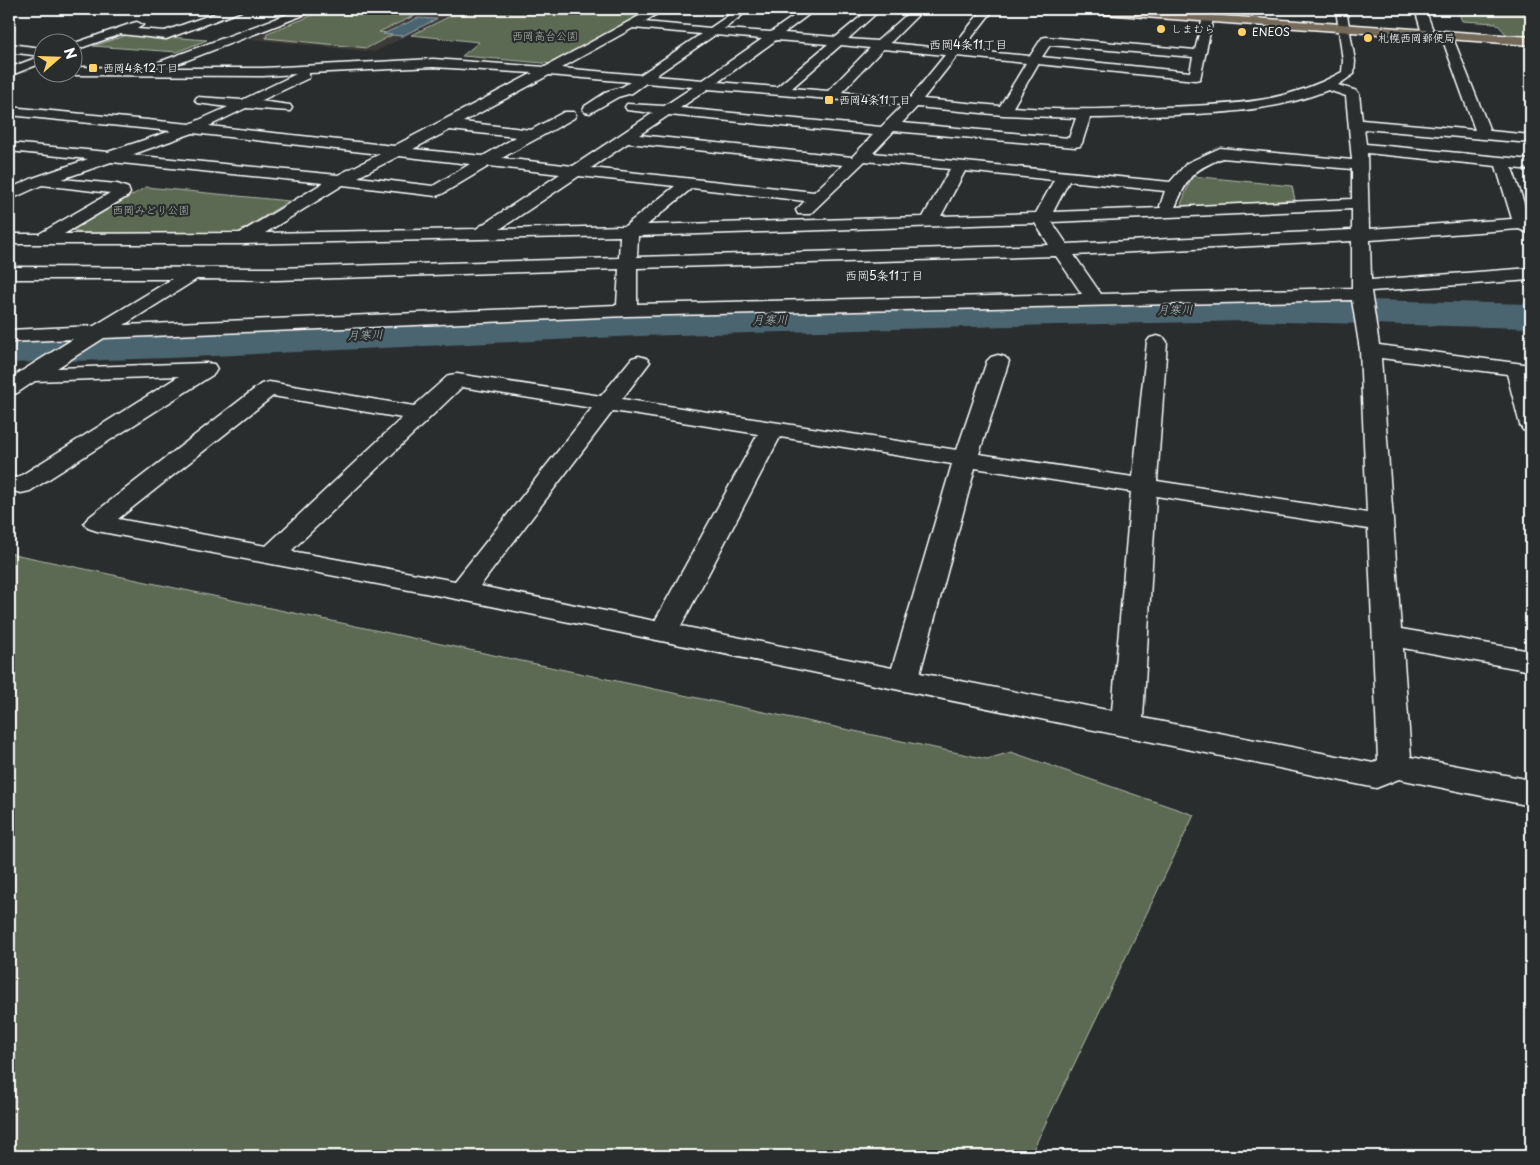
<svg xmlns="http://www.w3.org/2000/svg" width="1540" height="1165" font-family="'Playpen Sans','Klee One',sans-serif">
<rect width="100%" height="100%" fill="#2a2d2e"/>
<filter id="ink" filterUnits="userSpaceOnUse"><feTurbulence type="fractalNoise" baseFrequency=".02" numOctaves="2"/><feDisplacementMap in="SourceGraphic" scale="10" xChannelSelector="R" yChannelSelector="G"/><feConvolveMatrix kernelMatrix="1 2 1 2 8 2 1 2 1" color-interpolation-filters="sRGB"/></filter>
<g filter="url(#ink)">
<path fill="#3c3a37" d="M324,9H461L374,52L250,39Z"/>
<g fill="#5d6b52" stroke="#aeb5a8">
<path d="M329,9H415L427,10L379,32L394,34L367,48L266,38L267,33Z"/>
<path d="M465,9H650L554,64L462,56L479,42L411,35Z"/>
<path d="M1457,9H1531V36L1507,35L1496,23L1462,21Z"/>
<path d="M130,34L207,40L177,52L93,46Z"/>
<path d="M1192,176L1292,186L1295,200L1180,207Z"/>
<path d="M146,187L289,201L239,232L227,235L79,233L73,230Z"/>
<path d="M9,553L987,759L1011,752L1194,815L1030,1156H9Z"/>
</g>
<path fill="#4b656f" stroke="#93a3a9" d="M418,18L437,19L402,36L383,34Z"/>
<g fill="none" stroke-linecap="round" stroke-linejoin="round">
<path fill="#4b656f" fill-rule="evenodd" d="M1247,297L1531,304V328L1247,321L1007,326L638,336L169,358L9,363V337L169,332L638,310Z"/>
<g stroke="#fff" stroke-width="3">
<g id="minor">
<path d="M227,9H242L241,11L166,39L121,34L72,51V44L133,23L137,22L143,25L137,29L165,31Z"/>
<path d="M301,9H315L314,11L167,68H263L433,59L545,67L652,9H665L644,22L710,28L738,9H750L724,29L771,32L804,9H816L784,33L836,37L870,9H881L848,39L877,41L913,9H924L890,43L951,49L983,9H994L962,50L1030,56L1042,38L1046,37L1195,50L1205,9H1215L1200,79L1195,80L1038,64L1013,107C1064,111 1114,109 1165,107C1231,104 1281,105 1342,72L1343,61L1336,9H1346L1355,61L1354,74L1338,85L1357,91L1359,94L1362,120L1475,130L1441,35L1443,33H1451L1490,131L1531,135V143L1364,129L1366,144L1531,160V170L1512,168L1529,218H1531V234L1519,229L1370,240L1371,280L1531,268V280L1371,291L1379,345L1531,365V377H1529L1531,385V432L1523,430L1520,425L1507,374L1381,358L1401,629L1531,651V671L1403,648L1411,757L1531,780V806L1399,779L1376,788L462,600L97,531L88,528L84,523L88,518L261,384L269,382L414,406L449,375L457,374L601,396L632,358L639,356L646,358L650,362L622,399L957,450L987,361L991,357L998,355L1005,357L1009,361L979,454L1133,477L1147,342L1150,338L1157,336L1164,338L1167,342L1157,481L1367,513L1360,350L1352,300L627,316L104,338L57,368L206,363L214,364L217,369L214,374L30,491L21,493L9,490V476L17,478L179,376L35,381L17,393L9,395V379L73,339L9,342V330L94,326L172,279H9V267L277,268L619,258L620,236L242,244H9V234H39L110,193L42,185L9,200V189L33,178L88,159L9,151V143L108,152L171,131L9,115V107L190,124L228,107L197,103L195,100L197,97L242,100L296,74L263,76L72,75L67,72H72V67L159,68L157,65L159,62ZM633,28L701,34L640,75L561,68ZM715,35L762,39L703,80L655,76ZM776,40L828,44L777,87L718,82ZM841,45L870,48L828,91L792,88ZM1050,45L1193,57L1190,72L1042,57ZM883,49L945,55L910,98L842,92ZM957,56L1026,63L1000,106L923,99ZM433,67L533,73L394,146L209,126L246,108L290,111L292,108L290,105L260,101L309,78V73ZM549,75L630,82L622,87L608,91L585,106L583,109L585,112L590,113L618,97L632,93L646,83L693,87L664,106L627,104L625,107L627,110L653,113L573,166L502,158C526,144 550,132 574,118L576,115L574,112H564L531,130L463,122ZM708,89L903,105L881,127L680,108ZM1328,90L1346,96L1352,160L1220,148L1187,163L1170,182L873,153L894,131L1075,147L1080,146L1082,143L1090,118C1118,118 1146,116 1174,115C1227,113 1278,110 1328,90ZM917,107L1003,115L1076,118L1069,138L902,123ZM669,115L873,135L852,157L639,135ZM450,130L516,137L483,156L413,149ZM193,133L380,154L338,175L131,155ZM628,143L843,165L814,192L591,168ZM1367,153L1496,166L1512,219L1369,229ZM399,156L470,164L433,186L358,177ZM1222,158L1352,169V199L1175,207C1189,177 1189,172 1222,158ZM865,161L950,169L923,217L647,225L692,188L805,201L796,210L798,214H810ZM111,162L323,183L240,233L64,234L128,196L130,193L128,188L117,184L62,179ZM489,166L560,174L476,229L265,233L343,185L436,196L442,194ZM965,171L1054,180L1036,213L941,216ZM579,176L675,186L625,226L500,229ZM1069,181L1165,191L1160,206L1161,208L1053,212ZM1352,209V230L1067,244L1052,222ZM1035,223L1049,245L637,257L638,236ZM1352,241V288L1101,294L1074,255ZM1056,256L1082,294L637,304V268ZM619,269L617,305L124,325L197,279L277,280ZM462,387L592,408L455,581L291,551ZM273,396L402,418L266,546L118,519ZM613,411L758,434L655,621L480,586ZM780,437L952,464L892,668L681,626ZM975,468L1131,492L1112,711L920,673ZM1156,496L1368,529L1378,760L1373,763L1143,718Z"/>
<path d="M1415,9H1425L1434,33L1432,35L1428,36L1422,33Z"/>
<path d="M9,44L42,48V63L9,76V68L41,56L9,52Z"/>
</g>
</g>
<g stroke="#fff" stroke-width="3">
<path id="major" d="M1070,9H1119L1531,37V45L1075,12Z"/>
</g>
<use href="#minor" fill="#2a2d2e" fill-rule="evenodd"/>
<use href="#major" fill="#746a5a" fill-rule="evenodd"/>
</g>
</g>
<g fill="#ffd166" stroke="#2a2d2e" stroke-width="2">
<circle cx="1161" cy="29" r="5"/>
<circle cx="1242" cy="32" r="5"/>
<circle cx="1368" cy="38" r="5"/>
<rect x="88" y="63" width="10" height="10" rx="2.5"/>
<rect x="824" y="95" width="10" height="10" rx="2.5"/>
</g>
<g text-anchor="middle" stroke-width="4.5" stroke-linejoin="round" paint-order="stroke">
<g font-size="11" fill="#fff" stroke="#2a2d2e" text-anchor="start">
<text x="1171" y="33">しまむら</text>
<text x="1252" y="36">ENEOS</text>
<text x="1378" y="42">札幌西岡郵便局</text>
<text x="103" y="72">西岡4条12丁目</text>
<text x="839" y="104">西岡4条11丁目</text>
</g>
<g font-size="11" fill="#aeb5a8" stroke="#2a2d2e">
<text x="545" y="40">西岡高台公園</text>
<text x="151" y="214">西岡みどり公園</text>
</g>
<g font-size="12" fill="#fff" stroke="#2a2d2e">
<text x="968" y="49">西岡4条11丁目</text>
<text x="884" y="280">西岡5条11丁目</text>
</g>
<g font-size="12" font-style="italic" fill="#aebabe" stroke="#2a2d2e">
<text transform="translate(1175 310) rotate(-1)" y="4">月寒川</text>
<text transform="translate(770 320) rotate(-1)" y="4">月寒川</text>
<text transform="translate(365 335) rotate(-2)" y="4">月寒川</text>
</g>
</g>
<rect width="1540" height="1165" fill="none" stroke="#2a2d2e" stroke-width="30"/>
<rect x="15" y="15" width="1510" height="1135" fill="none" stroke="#fff" stroke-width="2" filter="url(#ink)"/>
<g transform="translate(58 58) rotate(70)"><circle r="24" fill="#2a2d2e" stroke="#7f8182"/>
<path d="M0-4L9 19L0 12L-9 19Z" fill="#ffd166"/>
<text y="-8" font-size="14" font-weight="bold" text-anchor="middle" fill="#ffffff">N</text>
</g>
</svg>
